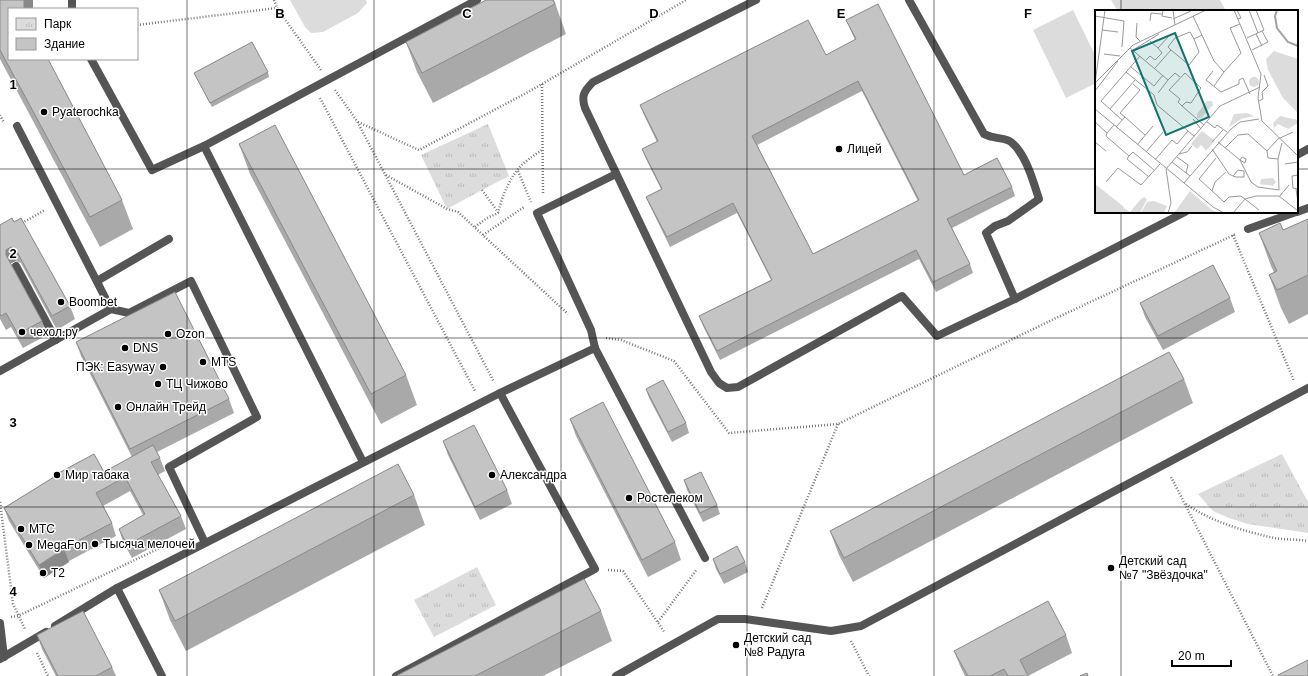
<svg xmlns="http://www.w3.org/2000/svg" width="1308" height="676" font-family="Helvetica,sans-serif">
<defs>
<pattern id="park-tufts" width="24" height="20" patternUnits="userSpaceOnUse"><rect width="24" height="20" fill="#dcdcdc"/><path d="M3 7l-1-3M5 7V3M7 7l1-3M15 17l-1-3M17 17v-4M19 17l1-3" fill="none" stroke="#bbb"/></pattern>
</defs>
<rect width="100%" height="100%" fill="#fff"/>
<g fill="#dcdcdc">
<path d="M290,0H366L367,3L358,13L323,32L311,33L305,27Z"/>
<path d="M1111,0H1220L1226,11H1118Z"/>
<path d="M1073,10L1096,57V83L1066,98L1033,30Z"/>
</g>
<g fill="url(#park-tufts)">
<path d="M488,124L509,176L482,190L447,209L421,155Z"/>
<path d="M1282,454L1308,502V533L1248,524L1229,518L1213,511L1198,494Z"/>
<path d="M477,567L496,605L434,637L414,600Z"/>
</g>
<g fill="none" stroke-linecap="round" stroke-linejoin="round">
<g stroke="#777" stroke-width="2.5" stroke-dasharray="1 2" stroke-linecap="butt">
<path d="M274,0L277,8"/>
<path d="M137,25L277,8L321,70"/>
<path d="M542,84L543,194"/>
<path d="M335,90L357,121L494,382"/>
<path d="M320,98L475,391"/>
<path d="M0,115L4,123"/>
<path d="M358,122L419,150L530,91L686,0"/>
<path d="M518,171L531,202"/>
<path d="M386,175L447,209L458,212L568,314"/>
<path d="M482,190L498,212"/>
<path d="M22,223L45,210"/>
<path d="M475,227L487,218L498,213C502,196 511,174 524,163C530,158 536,154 542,150"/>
<path d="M483,235L524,207"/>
<path d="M1233,235L1294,381"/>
<path d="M606,338L621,340L674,361L729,433L838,424L1056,318L1236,234"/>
<path d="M1171,477L1273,676"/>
<path d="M0,502L13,604L25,629"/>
<path d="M1186,504C1212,522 1244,531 1274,538C1285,540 1297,539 1308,541"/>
<path d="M608,570L623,571L665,633"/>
<path d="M762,608L838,424"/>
<path d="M11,617L18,616L164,546"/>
<path d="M658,622L697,569"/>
<path d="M851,641L869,676"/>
<path d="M37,653L48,676"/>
</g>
<g stroke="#555" stroke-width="8">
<path d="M72,0V9"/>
<path d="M756,0L593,82C584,91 581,96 585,108L711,372L719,383L727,388L738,387L902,296L937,336L1015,299L1185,212"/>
<path d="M909,0L984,134C987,135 990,137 993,137C999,139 1006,138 1011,142C1026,154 1033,181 1039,199L1008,221L995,226L986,233L1015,299"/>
<path d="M91,59L152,170L204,146L363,462"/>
<path d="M204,146L477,0"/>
<path d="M1297,155L1308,149"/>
<path d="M1297,212L1308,208"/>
<path d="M1248,229L1296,212"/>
<path d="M16,266L56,340"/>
<path d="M97,281L169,239"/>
<path d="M111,309L129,313L191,281L257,417L169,467L205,543"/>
<path d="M595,348L591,330L537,213L616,174"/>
<path d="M0,371L111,309L17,126"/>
<path d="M117,588L162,676"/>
<path d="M0,623L4,657"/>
<path d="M55,626L117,588L500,393L595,348L705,558"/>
<path d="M0,659L46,632"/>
<path d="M396,676L595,569L500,393"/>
<path d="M616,676L718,619H745L831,631L861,626L1308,388"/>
</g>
</g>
<g fill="#a9a9a9" fill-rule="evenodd">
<path d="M0,0H33V9H9L122,200L133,229L100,247L0,59Z"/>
<path d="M486,0H554L566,34L433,103L417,72L406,42Z"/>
<path d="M846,20L964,175L1012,187L1015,196L952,228L970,264L973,273L936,292L919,259L720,360L703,326L699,316L771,280L737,213L670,247L650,206L646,197L661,189L646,159L642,149L657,142L644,115L640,105L826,55L855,40L850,29ZM862,91L918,201L813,254L757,145Z"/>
<path d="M268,72L269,77L212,107L196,77L194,73Z"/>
<path d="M239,144L406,375L417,405L381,424L250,174Z"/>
<path d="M1308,219V314L1289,324L1281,308L1269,275L1274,272L1271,266L1259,233L1283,230Z"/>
<path d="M14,222L70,306L75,319L57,330L21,263L16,261L11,263V264L42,321L47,335L23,348L11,327L6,330L0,319V225Z"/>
<path d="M1230,298L1235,312L1163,350L1145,317L1140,303Z"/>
<path d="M76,342L229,399L234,413L157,452L160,458L165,471L158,475L181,516L186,529L132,558L123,542L119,529L143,515L130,491L103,506L112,523L116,536L69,561V562L44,578L9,521L4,508L54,477L104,472L132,457L81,356Z"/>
<path d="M1184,379L1193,403L853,582L839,555L830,531Z"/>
<path d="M646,389L686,423L689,433L672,442L649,398Z"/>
<path d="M570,419L675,542L681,560L648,577L576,436Z"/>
<path d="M443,441L507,490L512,504L480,520L448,455Z"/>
<path d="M684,480L717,505L720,514L703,522L687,490Z"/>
<path d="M414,495L425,525L186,651L170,620L159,590Z"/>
<path d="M713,559L745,562L748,572L724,584L716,569Z"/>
<path d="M601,611L612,641L543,676H396Z"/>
<path d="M37,635L112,667L116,676H56L42,649Z"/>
<path d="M1066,635L1072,653L1028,676H965L961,668L954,651Z"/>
</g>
<g fill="#898989">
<rect x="24" y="0" width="9" height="9"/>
<path d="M11,247L16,261L11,263V269L6,255V250Z"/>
<path d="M64,549L69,562L44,578L39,565Z"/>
</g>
<g fill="#c4c4c4" stroke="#898989" fill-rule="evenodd">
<path d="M0,0H24V9H9V59H48L122,200L90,217L0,50Z"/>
<path d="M486,0H553L555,4L422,73L406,42Z"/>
<path d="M878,4L964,175L997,158L1012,187L947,219L970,264L933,282L916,250L717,351L699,316L772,280L733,203L667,237L646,197L662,189L642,149L658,141L640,105L808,20L826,55L856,39L846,20ZM858,81L919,200L813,254L752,136Z"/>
<path d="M252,42L268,72L210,103L194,73Z"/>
<path d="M275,125L406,375L371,394L239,144Z"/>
<path d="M12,218L14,222L21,218L70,306L52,316L16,250L11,247L6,250V255L42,321L18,334L6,313L1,316L0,314V225Z"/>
<path d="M1308,219V275L1277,290L1269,275L1277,271L1259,233L1280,223L1283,230Z"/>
<path d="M1213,265L1230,298L1158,336L1140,303Z"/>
<path d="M175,292L229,399L130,449L76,342Z"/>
<path d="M1169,352L1184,379L844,558L830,531Z"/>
<path d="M663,380L686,423L668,432L646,389Z"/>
<path d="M603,402L675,542L642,560L570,419Z"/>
<path d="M474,425L507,490L475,507L443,441Z"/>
<path d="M153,445L160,458L151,462L181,516L127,545L119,529L145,514L125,477L96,493L112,523L64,548V549L39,565L4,508L54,477L53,476L94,454L104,472Z"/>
<path d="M398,464L414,495L175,621L159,590Z"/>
<path d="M701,472L717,505L700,513L684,480Z"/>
<path d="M737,546L745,562L720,574L713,559Z"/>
<path d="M584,579L601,611L475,676H396Z"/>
<path d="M1048,601L1066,635L1020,660L1028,676H1008L1004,669L990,676H968L954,651Z"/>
<path d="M83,611L112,667L96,676H58L37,635Z"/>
<path d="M1308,660V676H1278V675Z"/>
<path d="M1087,673L1088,676H1080Z"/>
</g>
<path fill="none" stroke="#000" stroke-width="1" stroke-opacity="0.55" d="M187,0V676M374,0V676M561,0V676M747,0V676M934,0V676M1121,0V11M0,169H1096M1297,169H1308M1121,212V676M0,338H1308M0,507H1308"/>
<g fill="#000" stroke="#fff" stroke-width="1.5">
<circle cx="44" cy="112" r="4"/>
<circle cx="839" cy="149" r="4"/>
<circle cx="61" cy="302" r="4"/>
<circle cx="22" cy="332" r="4"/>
<circle cx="168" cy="334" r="4"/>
<circle cx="125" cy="348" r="4"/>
<circle cx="203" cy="362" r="4"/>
<circle cx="163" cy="367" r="4"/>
<circle cx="158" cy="384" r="4"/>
<circle cx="118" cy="407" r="4"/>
<circle cx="57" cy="475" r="4"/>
<circle cx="492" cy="475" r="4"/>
<circle cx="629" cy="498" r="4"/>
<circle cx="21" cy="529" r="4"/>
<circle cx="95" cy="544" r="4"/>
<circle cx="29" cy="545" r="4"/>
<circle cx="1111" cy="568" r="4"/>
<circle cx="43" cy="573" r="4"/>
<circle cx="736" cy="645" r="4"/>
</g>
<g text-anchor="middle" stroke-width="3" stroke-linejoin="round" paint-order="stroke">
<g font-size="12" fill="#000" stroke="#fff" text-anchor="start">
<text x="52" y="116">Pyaterochka</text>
<text x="847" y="153">Лицей</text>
<text x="69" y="306">Boombet</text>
<text x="30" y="336">чехол.ру</text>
<text x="176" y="338">Ozon</text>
<text x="133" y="352">DNS</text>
<text x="211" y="366">MTS</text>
<text x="155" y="371" text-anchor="end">ПЭК: Easyway</text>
<text x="166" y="388">ТЦ Чижово</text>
<text x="126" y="411">Онлайн Трейд</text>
<text x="65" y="479">Мир табака</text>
<text x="500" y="479">Александра</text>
<text x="637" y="502">Ростелеком</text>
<text x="29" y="533">МТС</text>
<text x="103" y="548">Тысяча мелочей</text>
<text x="37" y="549">MegaFon</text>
<text x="1119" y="565">Детский сад<tspan x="1119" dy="14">№7 "Звёздочка"</tspan></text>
<text x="51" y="577">T2</text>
<text x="744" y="642">Детский сад<tspan x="744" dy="14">№8 Радуга</tspan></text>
</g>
</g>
<g transform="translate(1095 10)">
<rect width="203" height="203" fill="#fff"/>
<path d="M179,41L203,49V103L188,88L173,60L171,49ZM112,91H117L118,95L106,108H102V104ZM185,106L203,110V113L193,119L183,114L179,118L178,113ZM178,168L181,172L178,176L165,174L166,169ZM95,181L117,200L123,203H79Z" fill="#dcdcdc"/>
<path d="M154 72a5 5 0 1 1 10 0a5 5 0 1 1-10 0ZM0,180L35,202L45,190L49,187L52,189L45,203H0Z" fill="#dcdcdc"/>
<path d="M0,174L28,196L31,202L0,180Z" fill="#dcdcdc"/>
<path d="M152,103L159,106L146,109L134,117L139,104ZM107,121L120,131L109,143L111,140L106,135L102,139L96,134Z" fill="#dcdcdc"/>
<path d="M59,191L72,196L69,203H46L52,192Z" fill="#dcdcdc"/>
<path fill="none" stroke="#a3a3a3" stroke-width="2" d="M182,0L180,6L182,18L193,32L203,36"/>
<path fill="none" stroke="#999" stroke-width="1" d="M68,0L67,6L77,8M78,0L80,15M139,0L166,64L163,88L167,111L203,146M142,0L146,8L143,9M154,0L163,23M0,6L29,11L27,37M98,6L119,51L129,62L146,43L135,18L145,14M78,9L96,1M55,11L56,3L67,4M42,13L41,27L45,31M7,20L23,22M161,24L167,36M152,28L169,20L161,0M55,31L63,38L73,27M35,38L73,70L63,83M38,40L64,24M76,40L94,55L104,42L99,29M157,40L173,32L167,21M9,44L25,46M51,50L55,46L60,50L67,43L63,38M36,57L59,76L68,65M60,58L76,40L73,37L80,28L95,22L99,29L107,25M118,61L111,70L126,82L144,74V70L148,68L155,84M31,62L59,85L62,95L99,126M73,70L80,63L85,67M0,73L10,0M0,73L38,35L111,0M119,76L129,62M0,81L23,51M164,91L168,89L167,82L173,76L169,65M87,96L91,92L96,93L106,78L90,63L74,80L85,89L83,92L87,96L109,115M0,99L118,197L129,203M15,99L40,70M30,107L25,103L45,80L38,74M98,109L106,119M27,110L6,91L45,46M0,112L12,123L19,115M112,112L120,118L122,115L132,122M21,117L30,107L50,125M12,123L11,126L34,146L38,142L59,160M0,132L11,141M117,132L128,120M123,132L145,150L150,153L151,149L147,147L145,150M187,133L183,149L173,148L172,141L183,129L198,122M42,135L58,116M130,138L143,125L153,124L172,141M117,139L134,164L138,166L141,167H149V161L143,160L138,166M51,142L68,122M84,144L92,142L97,136M34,146L32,149L54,167M82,147L93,155L91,163M121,148L104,169L129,192L134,187L146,186L164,200M60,150L77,130L82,134L93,121M145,150L156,172L163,177L184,180L183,149M77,152L95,166M190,154L203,152M71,159L125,96L165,77M71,159L76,193L73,203M203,165L197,166L198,178L203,179M11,172L23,158L46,175L65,154M89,173L136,119L145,112L164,109M201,179L203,192M117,181L120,172L131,162M184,187L194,175M138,203L150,189L161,186H184L203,201L201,203"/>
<path fill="#0f766e" fill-opacity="0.15" stroke="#0f766e" stroke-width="2" d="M80,23L114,107L71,125L37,41Z"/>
<rect width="203" height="203" fill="none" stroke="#000" stroke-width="2"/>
</g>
<g font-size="13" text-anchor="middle" font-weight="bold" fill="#000" stroke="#fff" stroke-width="3" stroke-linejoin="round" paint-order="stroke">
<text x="280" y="18">B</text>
<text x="467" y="18">C</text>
<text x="654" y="18">D</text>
<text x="841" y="18">E</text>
<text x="1028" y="18">F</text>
<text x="13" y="89">1</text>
<text x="13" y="258">2</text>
<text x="13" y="427">3</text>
<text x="13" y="596">4</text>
</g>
<rect x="8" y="8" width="130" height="52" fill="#ffffff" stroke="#999999"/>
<rect x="16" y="18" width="20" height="12" fill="url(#park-tufts)" stroke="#999999"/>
<text x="44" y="28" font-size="12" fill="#000000">Парк</text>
<rect x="16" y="38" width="20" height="12" fill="#c4c4c4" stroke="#999999"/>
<text x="44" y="48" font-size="12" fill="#000000">Здание</text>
<path d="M1172 660v6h59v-6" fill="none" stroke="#000000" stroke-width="2"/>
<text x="1178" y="660" font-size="12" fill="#000000" stroke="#ffffff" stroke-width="3" paint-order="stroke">20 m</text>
</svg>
